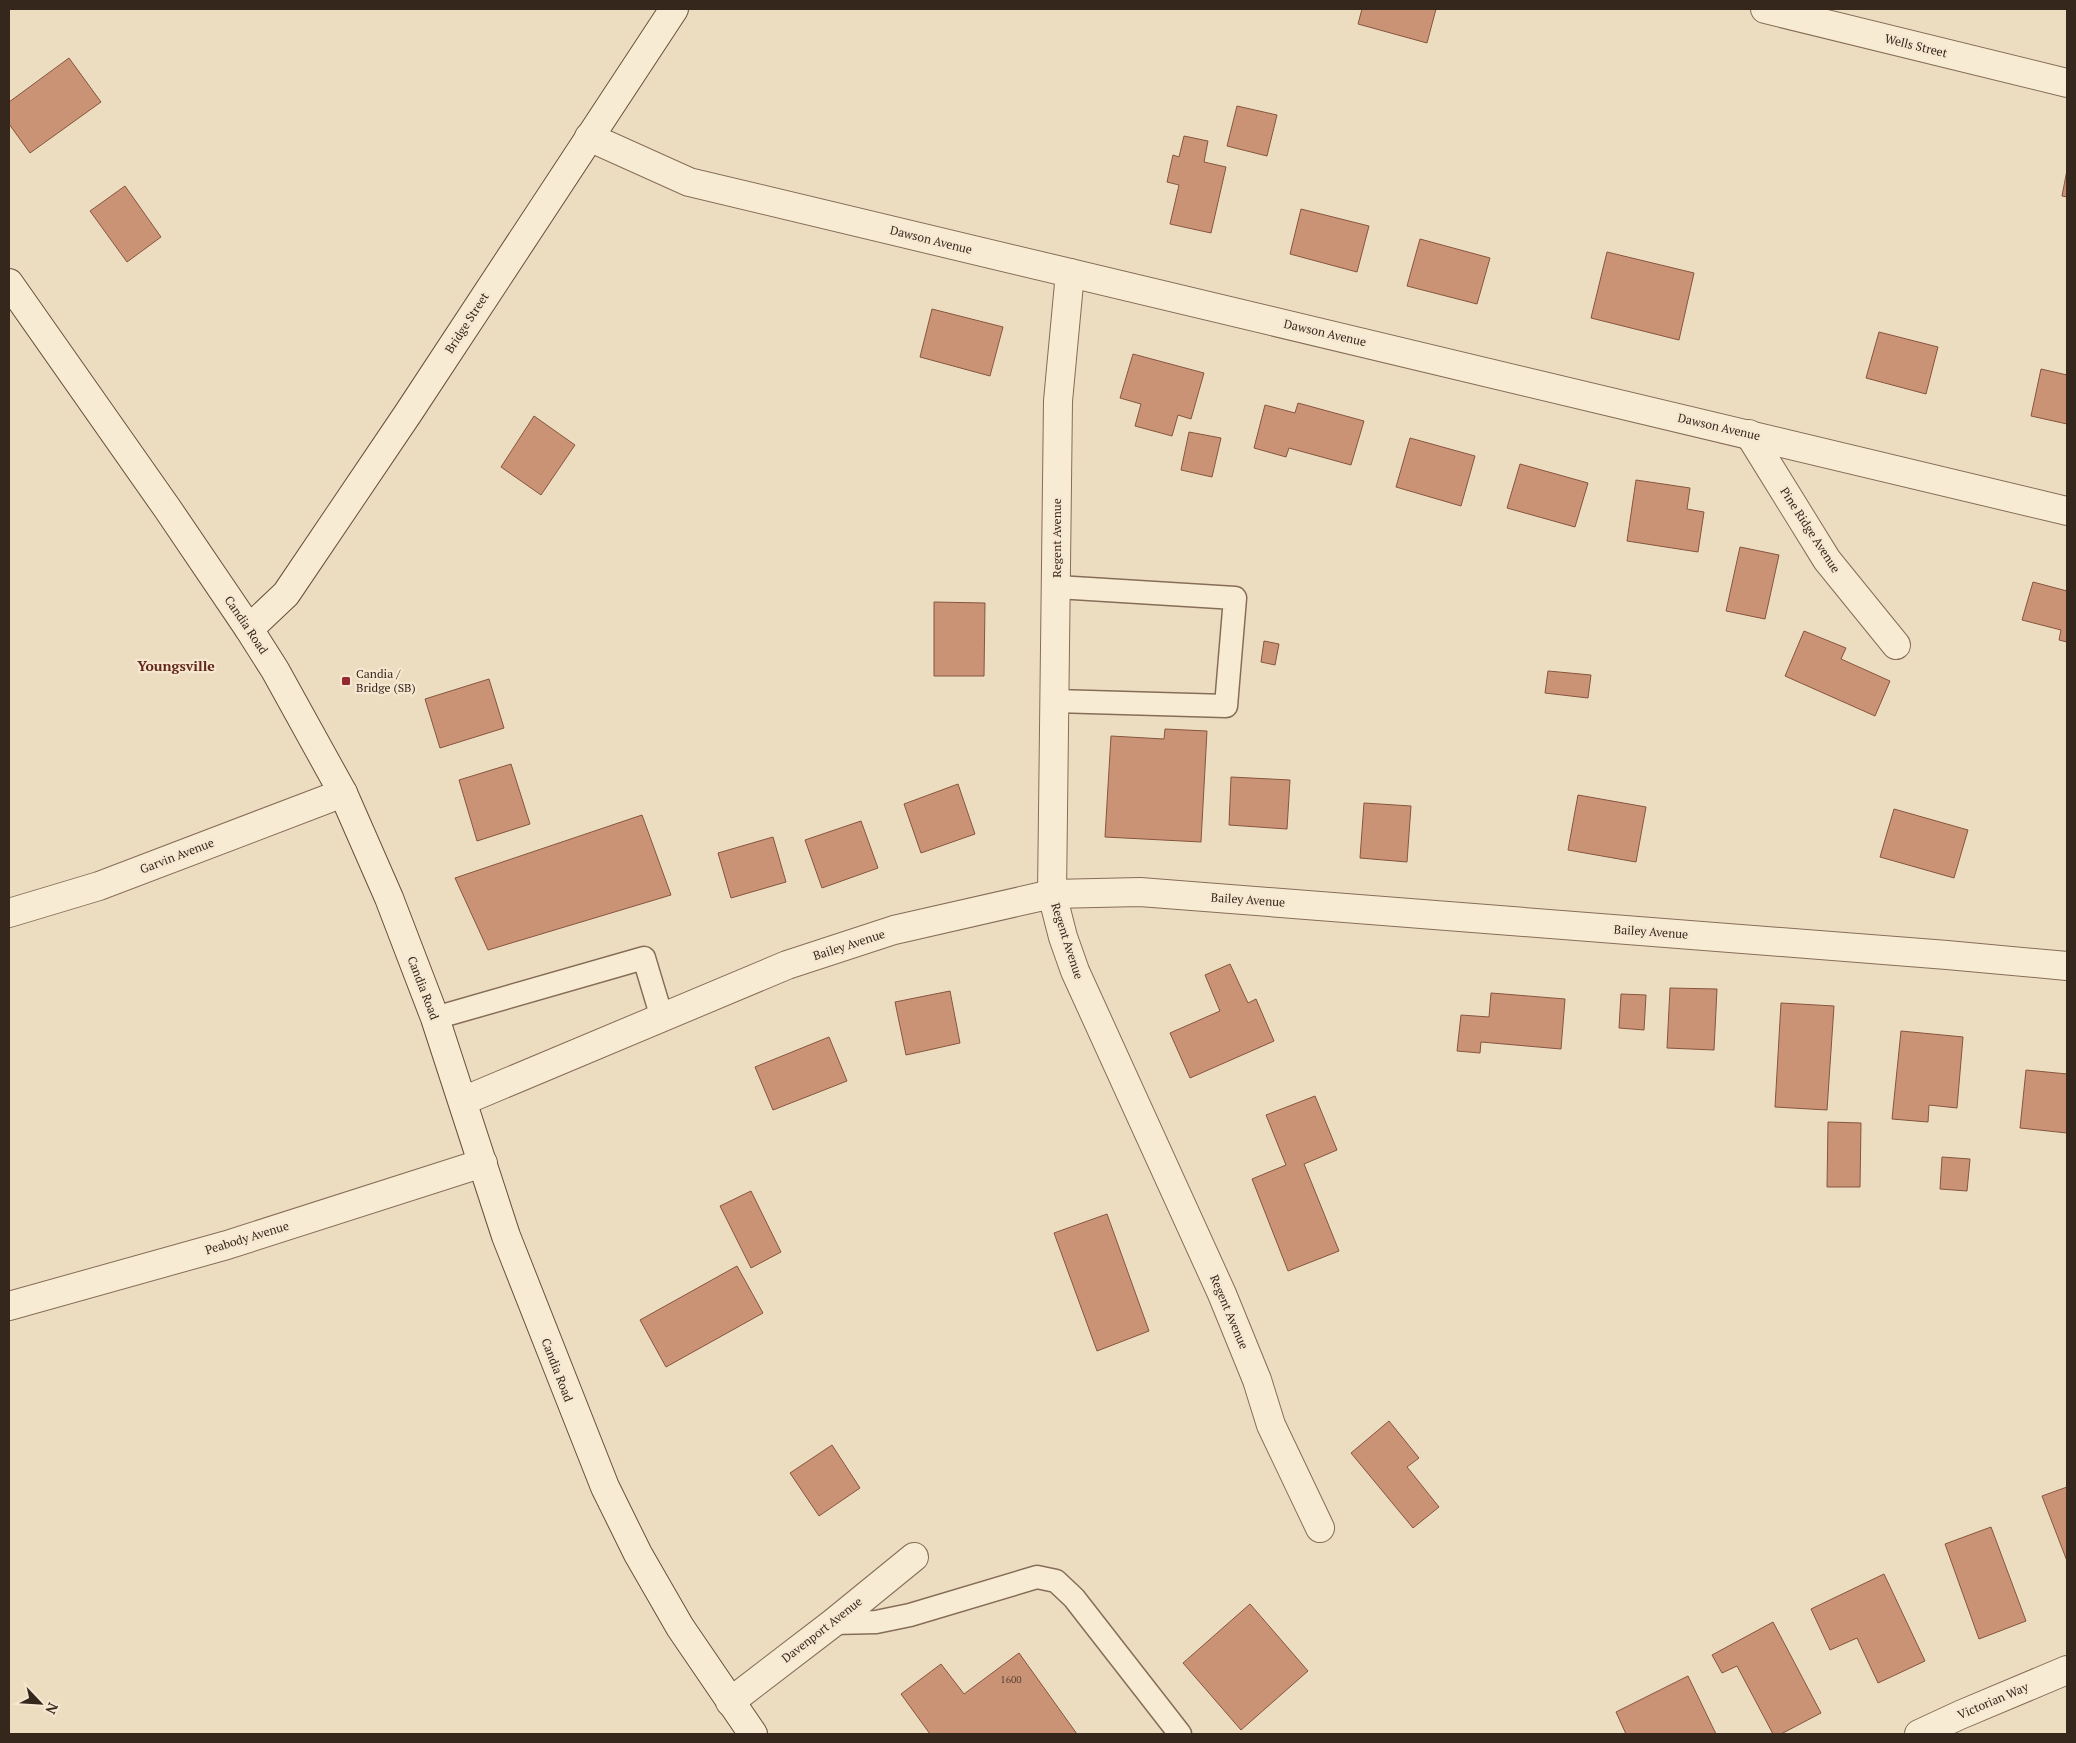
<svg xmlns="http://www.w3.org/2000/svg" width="2076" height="1743" font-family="'PT Serif',serif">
<rect width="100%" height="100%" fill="#edddc0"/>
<g fill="#cb9376" stroke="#85553e">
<path d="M1362,9H1436L1427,43L1358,24Z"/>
<path d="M69,58L101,102L30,153L9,124V102Z"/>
<path d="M1237,106L1277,115L1267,156L1227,146Z"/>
<path d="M1184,136L1208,141L1204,162L1226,167L1211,233L1170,224L1179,185L1167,182L1173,155L1179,157Z"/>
<path d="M2067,170V197L2062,196Z"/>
<path d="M125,186L161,237L127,262L90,211Z"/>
<path d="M1301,209L1369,226L1357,272L1290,254Z"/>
<path d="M1420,239L1490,258L1477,304L1407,286Z"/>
<path d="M1607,252L1694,273L1679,340L1591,318Z"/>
<path d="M932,309L1003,327L990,376L920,357Z"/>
<path d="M1879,332L1938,347L1926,394L1866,378Z"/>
<path d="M1133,354L1204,373L1191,419L1178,415L1172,436L1135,426L1141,404L1120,398Z"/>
<path d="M2041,369L2067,375V424L2031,416Z"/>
<path d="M1298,403L1364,421L1351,465L1289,448L1286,457L1254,448L1265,405L1295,413Z"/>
<path d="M534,416L575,445L541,495L501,467Z"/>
<path d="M1189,432L1221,438L1212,477L1181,470Z"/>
<path d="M1410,438L1475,456L1461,506L1396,487Z"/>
<path d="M1520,464L1588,483L1575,527L1507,508Z"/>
<path d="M1636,480L1690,488L1687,509L1704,512L1698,552L1627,541Z"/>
<path d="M1740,547L1779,555L1765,619L1726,611Z"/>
<path d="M2033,582L2067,591V642L2059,640L2061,630L2022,620Z"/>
<path d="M934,602L985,603L984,676H934Z"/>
<path d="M1804,631L1846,648L1841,659L1890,681L1875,716L1785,676Z"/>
<path d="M1264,641L1279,644L1275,665L1261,662Z"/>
<path d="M1548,671L1591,675L1588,698L1545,693Z"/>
<path d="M489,679L504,728L440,748L425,699Z"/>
<path d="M1165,729L1207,731L1201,842L1105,837L1111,736L1164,739Z"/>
<path d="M511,764L530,824L477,841L459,780Z"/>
<path d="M1231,777L1290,780L1287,829L1229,825Z"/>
<path d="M958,784L975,834L921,853L904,804Z"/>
<path d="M1578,795L1646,807L1636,862L1568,850Z"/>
<path d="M1364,803L1411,806L1407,862L1360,858Z"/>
<path d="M1894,809L1968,830L1954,878L1880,857Z"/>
<path d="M642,815L671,895L488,950L455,878Z"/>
<path d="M861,821L878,868L822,888L805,840Z"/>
<path d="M773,837L786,882L731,898L718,853Z"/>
<path d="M1230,964L1248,1003L1256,999L1274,1041L1190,1078L1170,1033L1220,1011L1205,975Z"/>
<path d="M1670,988L1717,989L1714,1050L1667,1048Z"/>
<path d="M950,991L960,1043L906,1055L895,1002Z"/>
<path d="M1491,993L1565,999L1561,1049L1481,1042L1480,1053L1457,1051L1461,1015L1489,1017Z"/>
<path d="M1621,994L1646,995L1644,1030L1619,1028Z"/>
<path d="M1781,1003L1834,1006L1827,1110L1775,1107Z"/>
<path d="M1901,1031L1963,1037L1957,1108L1929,1105L1928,1122L1892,1119Z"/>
<path d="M829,1037L847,1081L773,1110L755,1067Z"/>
<path d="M2026,1070L2067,1074V1133L2020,1128Z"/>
<path d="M1315,1096L1337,1150L1304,1164L1339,1251L1288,1271L1252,1179L1286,1165L1266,1115Z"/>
<path d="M1828,1122L1861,1123L1860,1187H1827Z"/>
<path d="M1942,1157L1970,1159L1967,1191L1940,1189Z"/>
<path d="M751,1191L781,1252L751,1268L720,1206Z"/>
<path d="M1107,1214L1149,1331L1097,1351L1054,1233Z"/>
<path d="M737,1266L763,1313L666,1367L640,1320Z"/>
<path d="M1389,1421L1419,1458L1407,1467L1439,1507L1413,1528L1351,1453Z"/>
<path d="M832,1445L860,1488L819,1516L790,1473Z"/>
<path d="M2067,1487V1561L2042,1496Z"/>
<path d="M1991,1527L2026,1621L1979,1639L1945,1544Z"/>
<path d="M1884,1574L1925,1661L1878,1683L1857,1638L1830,1650L1811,1609Z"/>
<path d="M1250,1604L1308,1671L1241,1730L1183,1663Z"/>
<path d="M1773,1622L1821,1713L1781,1734H1773L1737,1666L1722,1673L1712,1655Z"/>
<path d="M1019,1653L1077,1734H930L901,1694L941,1664L964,1694Z"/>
<path d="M1688,1676L1716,1734H1626L1616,1712Z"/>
</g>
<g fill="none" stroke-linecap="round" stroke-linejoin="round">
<g stroke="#866d58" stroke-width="25">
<g id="lane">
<path d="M1055,701L1226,706L1235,598L1057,587"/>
<path d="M435,1018L644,958L662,1018"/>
<path d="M833,1623L876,1622L910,1615L1037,1577L1056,1581L1074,1598L1180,1734"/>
</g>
</g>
<g stroke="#866d58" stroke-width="30">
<g id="street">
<path d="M1765,9L2067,83"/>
<path d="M589,137L689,182L2067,511"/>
<path d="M1070,273L1058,401L1052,894L1063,937L1075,971L1222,1294L1257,1380L1271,1425L1320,1528"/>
<path d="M1749,434L1827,560L1896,645"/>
<path d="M9,913L99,886L343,793"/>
<path d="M463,1101L787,965L894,930L1052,894L1140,892L1947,955L2067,966"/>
<path d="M9,1306L227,1245L483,1163"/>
<path d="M730,1702L833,1623L914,1557"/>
<path d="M1919,1734L1960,1715L2067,1670"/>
</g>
</g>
<g stroke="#684f3c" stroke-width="30">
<g id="secondary">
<path d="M9,283L167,508L249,629L275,670L343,793L389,898L435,1018L506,1236L605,1487L638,1554L680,1627L753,1734"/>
<path d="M249,629L286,594L409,412L674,9"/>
</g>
</g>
<use href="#lane" stroke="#f8ebd3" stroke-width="22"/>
<use href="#street" stroke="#f8ebd3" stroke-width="28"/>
<use href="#secondary" stroke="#f8ebd3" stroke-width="28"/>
</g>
<rect fill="#952931" stroke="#f5e7d0" stroke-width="2" x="341" y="676" width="10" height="10" rx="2.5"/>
<g text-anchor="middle" stroke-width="4.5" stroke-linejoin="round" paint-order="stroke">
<g font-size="10" fill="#5b4233">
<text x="1011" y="1683">1600</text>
</g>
<g font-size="12" fill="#36271d" stroke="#f5e7d0">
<text transform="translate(1916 46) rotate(14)" y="4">Wells Street</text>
<text transform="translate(931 240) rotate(14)" y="4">Dawson Avenue</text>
<text transform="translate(467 323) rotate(-57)" y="4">Bridge Street</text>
<text transform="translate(1325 333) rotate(13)" y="4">Dawson Avenue</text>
<text transform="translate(1719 427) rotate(13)" y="4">Dawson Avenue</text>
<text transform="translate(1810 530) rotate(57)" y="4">Pine Ridge Avenue</text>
<text transform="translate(1057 538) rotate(-90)" y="4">Regent Avenue</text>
<text transform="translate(246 625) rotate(56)" y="4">Candia Road</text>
<text transform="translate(177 856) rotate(-21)" y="4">Garvin Avenue</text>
<text transform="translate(1248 900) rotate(4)" y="4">Bailey Avenue</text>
<text transform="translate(1651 932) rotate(4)" y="4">Bailey Avenue</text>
<text transform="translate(1067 941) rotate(72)" y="4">Regent Avenue</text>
<text transform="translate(849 945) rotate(-18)" y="4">Bailey Avenue</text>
<text transform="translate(423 988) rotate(69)" y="4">Candia Road</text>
<text transform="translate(247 1238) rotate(-17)" y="4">Peabody Avenue</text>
<text transform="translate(1229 1312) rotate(67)" y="4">Regent Avenue</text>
<text transform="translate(557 1370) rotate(69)" y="4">Candia Road</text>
<text transform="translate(822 1630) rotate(-38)" y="4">Davenport Avenue</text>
<text transform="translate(1993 1701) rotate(-23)" y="4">Victorian Way</text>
</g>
<g font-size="12" fill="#36271d" stroke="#f5e7d0" text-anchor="start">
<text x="356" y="678">Candia /<tspan x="356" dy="14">Bridge (SB)</tspan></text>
</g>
<g font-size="14" font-weight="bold" fill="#62261c" stroke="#f5e7d0">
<text x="176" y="671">Youngsville</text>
</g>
</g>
<rect width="2076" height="1743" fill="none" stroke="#36271d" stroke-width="20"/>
<g transform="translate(40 1703) rotate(115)" stroke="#f5e7d0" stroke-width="4" paint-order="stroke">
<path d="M0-4L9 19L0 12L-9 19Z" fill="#36271d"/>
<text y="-8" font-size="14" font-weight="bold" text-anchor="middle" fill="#36271d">N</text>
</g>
</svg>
